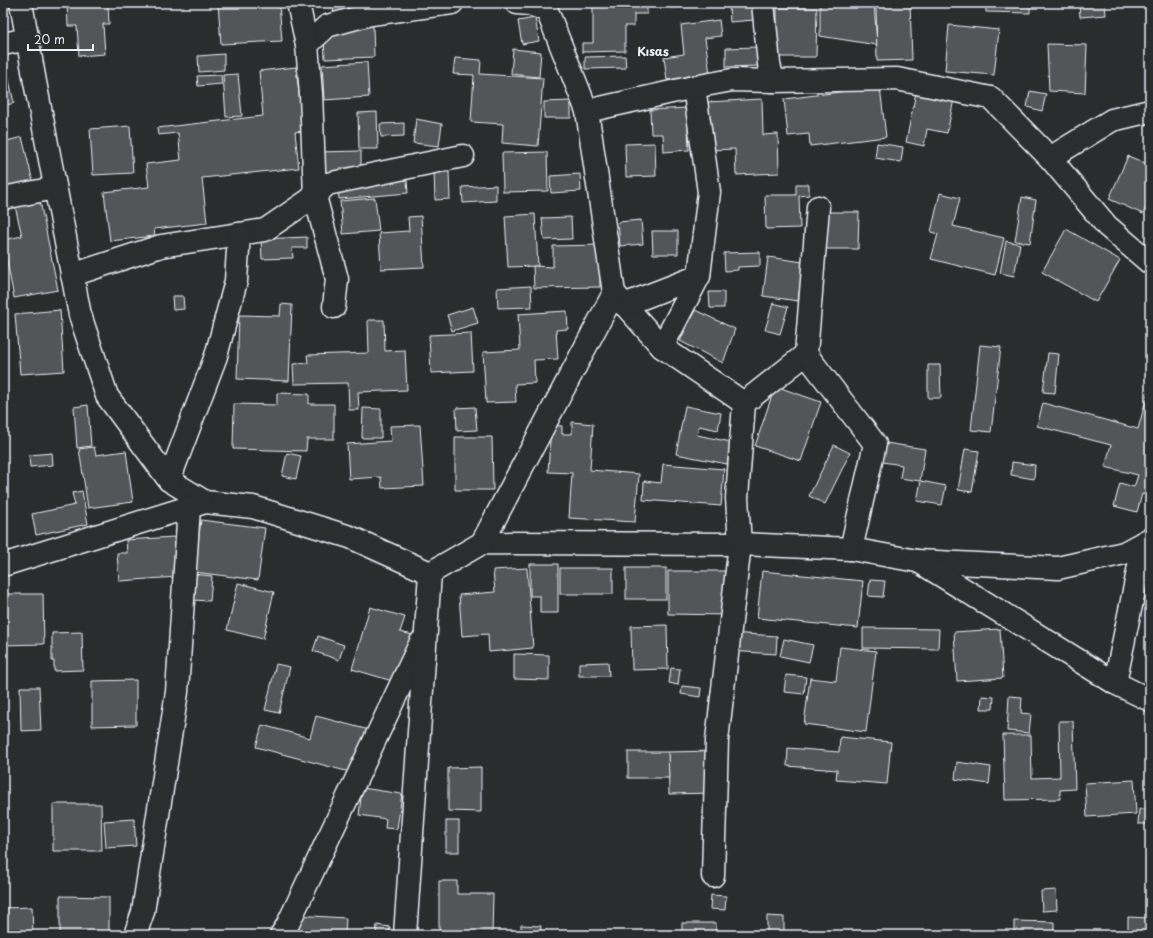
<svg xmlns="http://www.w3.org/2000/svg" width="1153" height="938" font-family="'Playpen Sans',sans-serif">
<rect width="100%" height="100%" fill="#2a2d2e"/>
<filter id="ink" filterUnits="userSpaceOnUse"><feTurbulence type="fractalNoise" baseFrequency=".025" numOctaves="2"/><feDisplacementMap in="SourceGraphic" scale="8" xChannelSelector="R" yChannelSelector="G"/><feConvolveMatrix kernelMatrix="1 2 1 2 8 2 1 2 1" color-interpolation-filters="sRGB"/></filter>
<g filter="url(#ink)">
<g fill="#535759" stroke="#e8f1f8">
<path d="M67,3H108L109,24H103L105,54L79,56L77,26H68Z"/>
<path d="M218,3H279L282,41L221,44Z"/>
<path d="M333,3H401L334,16Z"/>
<path d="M593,3H647V14H634V26H625V51L582,52V43H593Z"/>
<path d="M671,3H683L684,7L671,8Z"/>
<path d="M820,3H874L877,45L820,36Z"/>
<path d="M876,3H910L912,60L877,61Z"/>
<path d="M986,3H1030V13L986,12Z"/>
<path d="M1079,3H1105L1106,15L1080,17Z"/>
<path d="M753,4L754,20L730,22L729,5Z"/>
<path d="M777,8H817L816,57H777Z"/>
<path d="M535,18L539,41L522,44L518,21Z"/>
<path d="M719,20L721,36L705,38L710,74L667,80L664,57L684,54L681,25Z"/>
<path d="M373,24L374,57L325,59L324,38Z"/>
<path d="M949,25L999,30L994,75L945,71Z"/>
<path d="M1047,44L1087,45L1085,93L1049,91Z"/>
<path d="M758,47V66L726,67V48Z"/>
<path d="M513,49L541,52L539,77L511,74Z"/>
<path d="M224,54V70L199,72L198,56Z"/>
<path d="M625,56L626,68L585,69V57Z"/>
<path d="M4,57L14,103L3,106V58Z"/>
<path d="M455,58L481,60L480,74L543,78L538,146L502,143L503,124L471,122L474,75L453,74Z"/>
<path d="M367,62L369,97L324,100L322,65Z"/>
<path d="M296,67L303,131L295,132L299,168L202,178L207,223L154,229L155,236L110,241L104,192L149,187L146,164L181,160L178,133L158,135L157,128L263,116L259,71Z"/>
<path d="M238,74L242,116L226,117L223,75Z"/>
<path d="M221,75L222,84L198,86L197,76Z"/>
<path d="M880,87L886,137L810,146L809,134L788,136L784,99Z"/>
<path d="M1030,91L1046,94L1042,111L1027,107Z"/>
<path d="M916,92L954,99L947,133L927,129L924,146L906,142Z"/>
<path d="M762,99L763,135L778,134L779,173L736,175L735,149L710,150L708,102Z"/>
<path d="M571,101V118H544V102Z"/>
<path d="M687,108L689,150L664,152L663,134H651L650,110Z"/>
<path d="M377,112L378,149H359L358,113Z"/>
<path d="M416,119L442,124L439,146L413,143Z"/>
<path d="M404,123V136L381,137L380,124Z"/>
<path d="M130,126L133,173L93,175L90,129Z"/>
<path d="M22,137L34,186L3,193V142Z"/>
<path d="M655,143L656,176L626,177L625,144Z"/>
<path d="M877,143L903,147L901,162L875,158Z"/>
<path d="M361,151V176L317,177V152Z"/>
<path d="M547,152L548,191L503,192L502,153Z"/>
<path d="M1128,156L1150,165V199L1143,214L1109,199Z"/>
<path d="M434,172H449L450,199L435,200Z"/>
<path d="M580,174L581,191L551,193L550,176Z"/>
<path d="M407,180L408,193L339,199L338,186Z"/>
<path d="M796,184H809V195L799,196L800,228L766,229L765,195H796Z"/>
<path d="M496,185V201L463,203L462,187Z"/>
<path d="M940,193L960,198L953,226L1004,238L995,275L931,259L938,234L931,232Z"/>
<path d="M1022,197L1036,200L1030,243L1015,241Z"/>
<path d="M375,198L379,231L343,234L340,201Z"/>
<path d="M40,201L58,290L14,298L3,240L22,236L15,206Z"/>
<path d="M822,212H859L858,249H822Z"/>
<path d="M535,214L538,266L508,267L505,216Z"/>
<path d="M421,216L424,267L381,269L379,233L409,231L408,217Z"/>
<path d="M571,217L572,239L544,240L542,218Z"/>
<path d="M641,220L643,244L620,246L618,222Z"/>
<path d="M1066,229L1120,260L1096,302L1042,272Z"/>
<path d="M652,231H678V254H653Z"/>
<path d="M307,237V248H292L293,258L262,259L261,239Z"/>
<path d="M1006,241L1020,244L1014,276L1000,273Z"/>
<path d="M600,245V287L534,288L533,266L553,267V246Z"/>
<path d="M760,252V266L738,267V270L725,271L724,253Z"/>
<path d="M768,257L803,262L798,301L763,296Z"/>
<path d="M531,286L532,307L498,308L497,288Z"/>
<path d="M709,292H724V308H710Z"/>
<path d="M172,296H183L184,309L173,310Z"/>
<path d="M773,303L788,307L780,334L765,330Z"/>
<path d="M281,304L292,305L289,381L237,379L239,315L280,316Z"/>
<path d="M473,307L478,323L452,331L447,315Z"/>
<path d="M60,310L64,371L20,374L15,314Z"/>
<path d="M695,310L735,329L723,363L680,341Z"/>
<path d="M567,311L568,329L556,330L558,359L534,360L535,383L515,384L516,402L486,403L483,352L520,350L518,314Z"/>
<path d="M368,320H384L385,351L405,350L407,390L358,392L359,410H349L348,383L294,384L293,364L308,363L307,355L369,353Z"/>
<path d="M471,333L473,371L431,373L429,335Z"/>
<path d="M980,345L1001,347L991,432L971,430Z"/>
<path d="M1048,353L1059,354L1055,393L1043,392Z"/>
<path d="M928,365H940L941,398H928Z"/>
<path d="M1150,380V398L1147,397Z"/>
<path d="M775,386L821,402L801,461L755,446Z"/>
<path d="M277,393L309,394V404H334V439H307L306,451L233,449L234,404L277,405Z"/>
<path d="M1146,400L1150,401V485L1147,495L1142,494L1137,512L1114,506L1120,483L1134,487L1138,475L1105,467L1111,445L1037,426L1043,403L1138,429Z"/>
<path d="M88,405L91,446L77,448L74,407Z"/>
<path d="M685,406L721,413L718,430L699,426L697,435L731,442L727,464L676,454Z"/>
<path d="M475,407L477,430L457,431L456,408Z"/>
<path d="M363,408L381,409V438H362Z"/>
<path d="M572,422L593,424L590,470L639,474L635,522L569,518L572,473L548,472L551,425L562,426V434H572Z"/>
<path d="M420,425L424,486L382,488L381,477L349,479L347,444L391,441L390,426Z"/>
<path d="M455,437H492L493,490H455Z"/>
<path d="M879,442L925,449L920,481L900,478L902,465L876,461Z"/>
<path d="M834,445L850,453L825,504L809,496Z"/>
<path d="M94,447L96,455L126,451L133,502L88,508L79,449Z"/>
<path d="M965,449L979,451L972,492L958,490Z"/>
<path d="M52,453L53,465L30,467L29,455Z"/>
<path d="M287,453L301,456L296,479L282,476Z"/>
<path d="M1012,462L1035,465L1034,479L1011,475Z"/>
<path d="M663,464L724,469L721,506L643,500L644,481L661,483Z"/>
<path d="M921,481L946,486L942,505L917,501Z"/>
<path d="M82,491L88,524L36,535L32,514L75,505L72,493Z"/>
<path d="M201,520L265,528L258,580L194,572Z"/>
<path d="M174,537L177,577L119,581L117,553H127L126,540Z"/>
<path d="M530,564H558V613H540V596H530Z"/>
<path d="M527,568L533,648L489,652L488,634L462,636L459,595L495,592L493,570Z"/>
<rect x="560" y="568" width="53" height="26"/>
<rect x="626" y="568" width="40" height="31"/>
<path d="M668,571H728V615L668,614Z"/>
<path d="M762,571L863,581L858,628L757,618Z"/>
<path d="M193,574L212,576L210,601L192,600Z"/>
<path d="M870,580L885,581L883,597L868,596Z"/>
<path d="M238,583L274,592L263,639L227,630Z"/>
<path d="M3,594H43L44,644L3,645Z"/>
<path d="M370,607L405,617L400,632L413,635L399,683L352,669Z"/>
<path d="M667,625L668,669L632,670L631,626Z"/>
<path d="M863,628L939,629L938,649L863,648Z"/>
<path d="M1000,629L1003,678L957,681L954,632Z"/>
<path d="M82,632L83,670L54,671V661H52V633Z"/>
<path d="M730,633L777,636L776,654L729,651Z"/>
<path d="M318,636L344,645L339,660L313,651Z"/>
<path d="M784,639L813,645L809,662L780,656Z"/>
<path d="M840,647L876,651L866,732L804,724L810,678L836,681Z"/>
<path d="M514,654L549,655V680L514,679Z"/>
<path d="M608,662L609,676H579V663Z"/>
<path d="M276,664L290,667L279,713L265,710Z"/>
<path d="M671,668L680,669L678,685L669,683Z"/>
<path d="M786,675L806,677L804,694L784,692Z"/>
<path d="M136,680V725L92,726V681Z"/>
<path d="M682,686L701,688L700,697L681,694Z"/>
<path d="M20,687H39L41,730L21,731Z"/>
<path d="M982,696L994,697L993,709H981Z"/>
<path d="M1009,696L1022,697L1021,713L1031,714L1029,733L1007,731Z"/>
<path d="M316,716L369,730L357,774L256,747L262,725L310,738Z"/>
<path d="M1059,721H1073L1075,789L1060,790V799L1005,800L1003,735H1031L1032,778L1060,777Z"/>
<path d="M1150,733V782H1149Z"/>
<path d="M840,737L891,742L887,784L836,780L837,770L787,766L788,748L839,752Z"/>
<path d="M712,751L713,793L669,794L668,752Z"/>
<path d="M628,752H668L669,778H628Z"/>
<path d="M957,762L991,767L989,784L955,779Z"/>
<path d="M481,767V812L448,811V768Z"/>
<path d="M1134,780L1136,814L1087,817L1085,783Z"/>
<path d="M362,788L402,794L397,829L385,828L386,819L359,815Z"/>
<path d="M53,804H101L102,851H53Z"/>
<path d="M1139,809H1150V824H1138Z"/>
<path d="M134,819L136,846L106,848L104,821Z"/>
<rect x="446" y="821" width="13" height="31"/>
<path d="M439,881H457V894H493L492,935H439Z"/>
<path d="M1056,890L1057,910L1042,911L1041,891Z"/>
<path d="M711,895L726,896L725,910L710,909Z"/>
<path d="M60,896L109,897V935H60Z"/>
<path d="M32,907L33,935H3V908Z"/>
<path d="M295,915L346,918L345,935H294Z"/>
<path d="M767,916L784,917V935H767Z"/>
<path d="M1128,917L1148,918L1147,935H1128Z"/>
<path d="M1014,921L1054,922V935H1014Z"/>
<rect x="682" y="923" width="34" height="12"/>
<path d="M377,925L390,927L389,935H376Z"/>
<path d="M521,925L541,926L540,935H521Z"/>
</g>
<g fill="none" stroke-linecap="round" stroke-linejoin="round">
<g stroke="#e8f1f8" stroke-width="25">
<g id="minor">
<path d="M21,3L35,82L80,315L107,396L169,480L205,502L253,507L350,537L430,573L482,543L740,544L851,549L917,561L1058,568L1124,553L1150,539"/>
<path d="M517,3L529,4L546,10"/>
<path d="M544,3L587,111"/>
<path d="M763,3L769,64L773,81"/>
<path d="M3,44L28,39"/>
<path d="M307,45L327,26L371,14L452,3"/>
<path d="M1050,158L1112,120L1150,111"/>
<path d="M3,198L55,188"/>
<path d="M72,275L161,246L265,230L315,196L311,94L307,45L298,3"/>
<path d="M614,293L662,347L744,403L806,354L875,444L851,549"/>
<path d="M624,305L699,276"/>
<path d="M334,307L337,279L315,196L327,184L463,156"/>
<path d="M662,347L699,276L709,192L694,87"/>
<path d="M806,354L818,207"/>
<path d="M169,480L216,356L236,281L239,234"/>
<path d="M482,543L614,293L587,111L694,87L732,80L773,81L897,79L991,98L1050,158L1107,226L1150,263"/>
<path d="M918,561L1115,683L1150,700"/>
<path d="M3,565L202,503"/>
<path d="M1115,683L1144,542"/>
<path d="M713,876L717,740L740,544L737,498L744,403"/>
<path d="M135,935L143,912L177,692L189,507"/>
<path d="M281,935L287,926L421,642"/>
<path d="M405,935L430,573"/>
</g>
</g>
<use href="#minor" stroke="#2a2d2e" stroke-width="22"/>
</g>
</g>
<g text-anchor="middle" stroke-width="4" stroke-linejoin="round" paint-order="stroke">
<g font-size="12" font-weight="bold" fill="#e8f1f8" stroke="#2a2d2e">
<text x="653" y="56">Kısas</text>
</g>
</g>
<rect width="1153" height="938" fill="none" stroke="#2a2d2e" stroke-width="16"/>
<rect x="8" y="8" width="1137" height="922" fill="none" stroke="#e8f1f8" stroke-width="1.5" filter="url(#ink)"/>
<path d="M28 44v6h65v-6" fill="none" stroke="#e8f1f8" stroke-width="2"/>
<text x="34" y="44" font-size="12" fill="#e8f1f8" stroke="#2a2d2e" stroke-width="3" paint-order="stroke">20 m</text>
</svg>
